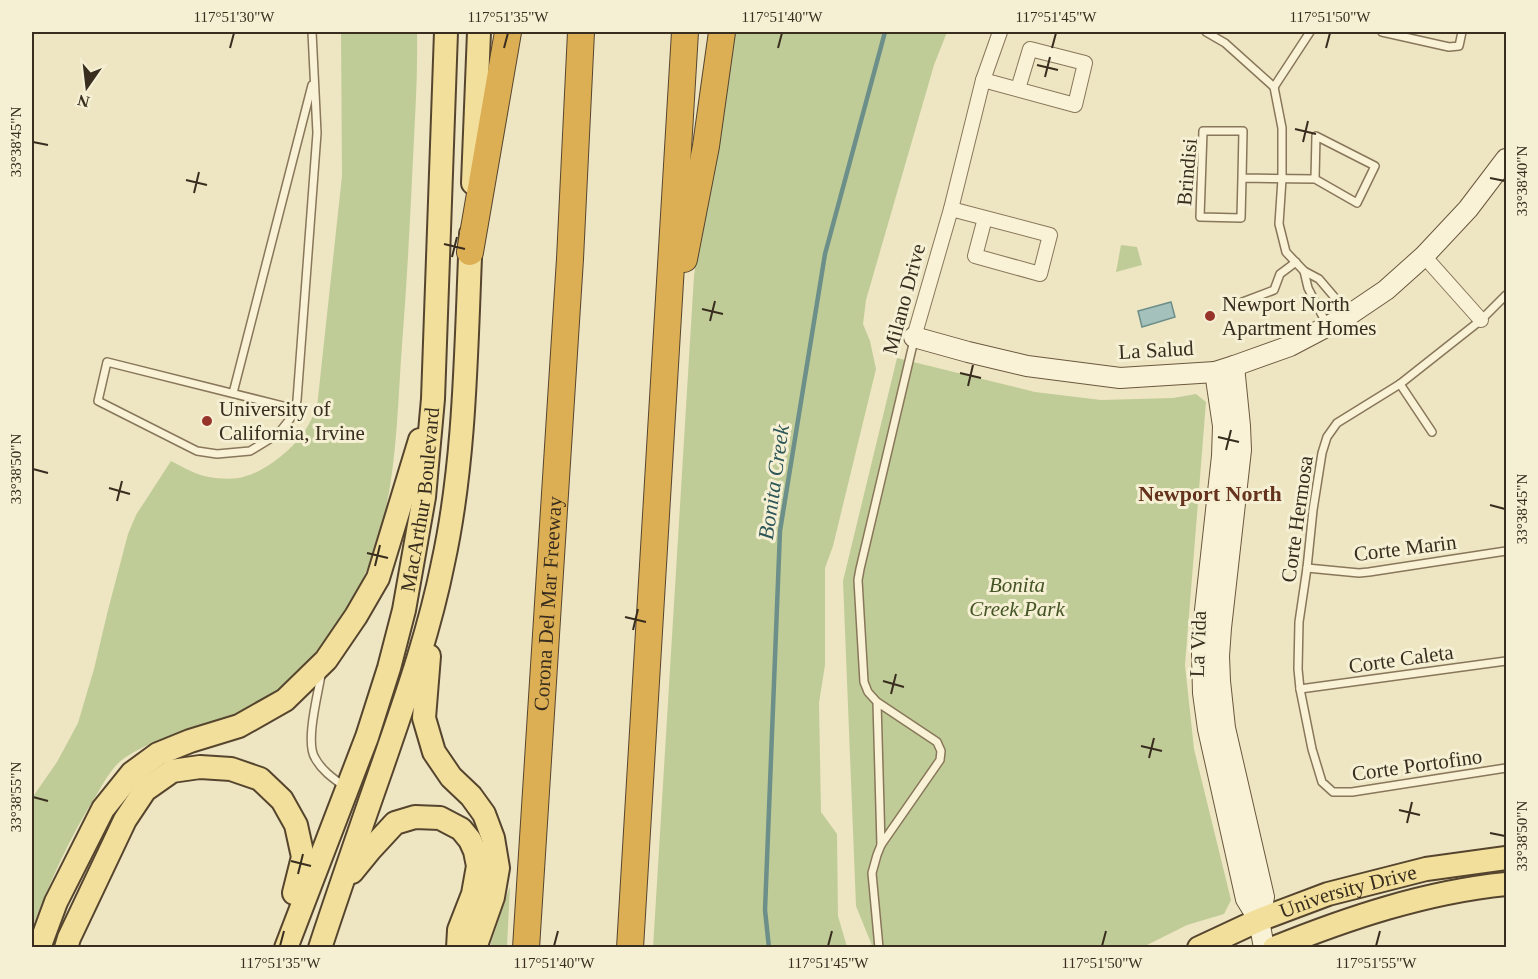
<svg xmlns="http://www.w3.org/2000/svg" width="1538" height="979" font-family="Georgia,serif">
<rect width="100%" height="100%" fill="#eee5c3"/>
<g fill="#c0cc97">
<path d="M341,32H417C418,74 415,116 413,159C410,221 407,283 402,345C397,413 397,484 375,549C356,603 318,660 272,695C251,711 225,721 200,729C190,732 179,733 169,737C155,741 138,749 126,757C113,765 104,782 97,794C70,836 50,882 32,928V798L57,762L78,723L94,669L108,610L128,534L136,515L171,461C183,467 196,475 209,477C220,479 236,480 246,476C265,471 290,451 302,435C308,427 313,416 317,407L342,176Z"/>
<path d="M729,32H947L934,65L866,300L863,324L870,341L876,369L833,546L825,568V665L819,703L821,812L837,834L838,916L847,947L653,948L694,276Z"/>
<path d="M1121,245L1137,247L1142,265L1116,272Z"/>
<path d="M897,358L1035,392L1101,400L1173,398L1196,394L1206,402L1185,665L1194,749L1231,900L1224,914L1187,925L1143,947L873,948L856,906L843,581Z"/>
<path d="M510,886L507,947H490L492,940Z"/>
</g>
<path fill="#a5c1bb" stroke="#6c8f8a" stroke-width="1.5" d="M1171,302L1175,317L1142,327L1138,311Z"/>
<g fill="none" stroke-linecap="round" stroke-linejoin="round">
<path stroke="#6c8f8a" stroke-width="4.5" d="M769,948L765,910L780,531L825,254L885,32"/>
<g stroke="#88775a" stroke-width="10">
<g id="lane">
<path d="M1206,32L1225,43L1274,87L1282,128V179L1279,224L1286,252L1304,271L1319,279L1348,313"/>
<path d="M1382,32L1449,47L1459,46L1462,32"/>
<path d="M1274,87L1310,32"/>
<path d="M1242,178L1241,218L1200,217L1203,131H1243L1242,178L1315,179L1357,203L1375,166L1316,136L1315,179"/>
<path d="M1304,271L1308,288L1326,323"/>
<path d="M1506,295L1481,320L1400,384L1337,423L1327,437L1322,453L1313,510L1307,568L1299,622L1298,669L1300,689L1312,749L1322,782L1333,792H1352L1506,768"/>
<path d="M1240,303L1274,290L1280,274L1296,262"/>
<path d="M1400,384L1432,432"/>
<path d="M233,393L312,85"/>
<path d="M295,409L107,362L98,401L197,451L217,454L250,451L278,434L290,419L295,409L297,400L317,133L312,32"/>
<path d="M1307,568L1359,573L1369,572L1506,551"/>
<path d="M321,675C318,694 305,742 315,758C322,771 334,779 345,787"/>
<path d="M1300,689L1506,661"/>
<path d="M877,702L937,742L941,751L940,760L881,845L877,702L868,692L864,682L858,580L860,569L914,340"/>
<path d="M879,948L872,873L877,855L881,845"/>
</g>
</g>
<g stroke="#88775a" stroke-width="16">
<g id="street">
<path d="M983,80L1075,105L1085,63L1030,49L1018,89"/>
<path d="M951,209L1050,235L1040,274L975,256L985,218"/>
<path d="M1424,256L1481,320"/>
<path d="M914,337L951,209L983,80L1000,32"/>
</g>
</g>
<g stroke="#6a583d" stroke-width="22">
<g id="secondary">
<path d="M914,337L968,352L1027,366L1120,378L1215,372L1234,366L1290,346L1349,315L1386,290L1424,256L1468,209L1506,159"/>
<path d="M1234,366L1240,426L1241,450L1221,628L1219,656L1220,681L1225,728L1264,897L1259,920"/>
<path d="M1215,372L1223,426L1222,456L1205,610L1202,654L1203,693L1208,729L1246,899L1259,920L1264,948"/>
</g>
</g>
<g stroke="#56452e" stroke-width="26">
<g id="primary">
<path d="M473,183L479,32"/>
<path d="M429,656L424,718L434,752L451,777L471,796L484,814L493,838L498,868L493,897L475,948"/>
<path d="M352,872L370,850L395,823L415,817L440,818L461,829L470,840L475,851L478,866L473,894L459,930L458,948"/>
<path d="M39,948L56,902L103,809L132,773L158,754L190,741L239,726L285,700L326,660L356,616L378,578L420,440"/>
<path d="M66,948L69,938L125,820L145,790L172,771L200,767L231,769L260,779L282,800L296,825L303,857L294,893"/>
<path id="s1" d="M286,948L367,737L389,668L404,610L424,497L433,399L446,32"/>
<path d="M320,948C340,887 361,827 382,767C405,700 429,633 443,563C466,458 466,342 471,234"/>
<path id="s2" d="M1199,948L1259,920L1328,894L1426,869L1506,858"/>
<path d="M1274,948C1348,918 1426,892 1506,884"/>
</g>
</g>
<g stroke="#56452e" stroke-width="28">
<g id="highway">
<path d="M470,252L508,32"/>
<path d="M684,259L706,146L722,32"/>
<path id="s3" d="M526,948L570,259L581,32"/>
<path d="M630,948L685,32"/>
</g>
</g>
<use href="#lane" stroke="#f9f2d6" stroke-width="7"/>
<use href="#street" stroke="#f9f2d6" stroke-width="14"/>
<use href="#secondary" stroke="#f9f2d6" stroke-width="20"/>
<use href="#primary" stroke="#f1df9b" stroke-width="22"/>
<use href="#highway" stroke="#ddaf54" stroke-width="26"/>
</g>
<path fill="none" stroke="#382d1e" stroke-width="2" d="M230,48L234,33M504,48L508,33M778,48L782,33M1052,48L1056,33M1326,48L1330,33M1037,65L1058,70M1045,77L1050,57M1295,129L1316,134M33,142L48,145M1303,142L1308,121M1490,178L1505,181M186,180L207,185M194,193L199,172M444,244L465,249M452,257L457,237M702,309L723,314M710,321L715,301M960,373L981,378M968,386L973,365M1218,437L1239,442M1226,450L1231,430M33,469L48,473M109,488L130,494M117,501L122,481M1490,505L1505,509M367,553L388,558M375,566L380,545M625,617L646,622M633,630L638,609M883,681L904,687M891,694L896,674M1141,746L1162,751M1149,758L1154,738M33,797L48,801M1399,810L1420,815M1407,823L1412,802M1490,833L1505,836M291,861L311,866M298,874L303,854M280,946L284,931M554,946L558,931M828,946L832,931M1102,946L1106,931M1376,946L1380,931"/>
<g fill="#97342a" stroke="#f5efd3" stroke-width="2">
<circle cx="1210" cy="316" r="6"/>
<circle cx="207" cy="421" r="6"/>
</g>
<g text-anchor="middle" stroke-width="6" stroke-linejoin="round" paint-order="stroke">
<g font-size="21" fill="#382d1e" stroke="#f5efd3">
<text transform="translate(1187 172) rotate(-85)" y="7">Brindisi</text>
<text transform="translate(904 299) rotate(-75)" y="7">Milano Drive</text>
<text transform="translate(1156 350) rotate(-3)" y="7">La Salud</text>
<text dy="7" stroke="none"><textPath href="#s1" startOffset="470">MacArthur Boulevard</textPath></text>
<text transform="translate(1297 519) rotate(-82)" y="7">Corte Hermosa</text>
<text transform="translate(1405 548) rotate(-7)" y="7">Corte Marin</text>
<text dy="7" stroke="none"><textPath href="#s3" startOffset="345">Corona Del Mar Freeway</textPath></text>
<text transform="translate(1198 644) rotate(-88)" y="7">La Vida</text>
<text transform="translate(1401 659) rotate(-8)" y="7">Corte Caleta</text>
<text transform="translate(1417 765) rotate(-8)" y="7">Corte Portofino</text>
<text dy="7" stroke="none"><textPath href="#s2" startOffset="160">University Drive</textPath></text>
</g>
<g font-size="21" fill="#382d1e" stroke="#f5efd3" text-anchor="start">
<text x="1222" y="311">Newport North<tspan x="1222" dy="24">Apartment Homes</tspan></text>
<text x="219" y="416">University of<tspan x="219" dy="24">California, Irvine</tspan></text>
</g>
<g font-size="21" font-style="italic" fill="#445425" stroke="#f5efd3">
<text x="1017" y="592">Bonita<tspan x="1017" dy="24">Creek Park</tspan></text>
</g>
<g font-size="22" font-style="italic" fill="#2d5658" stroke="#f5efd3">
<text transform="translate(773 482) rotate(-82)" y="8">Bonita Creek</text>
</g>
<g font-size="22" font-weight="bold" fill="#65331d" stroke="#f5efd3">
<text x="1210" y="501">Newport North</text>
</g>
</g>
<rect width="1538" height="979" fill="none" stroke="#f5efd3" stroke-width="66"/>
<g transform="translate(87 87) rotate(194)" stroke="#f5efd3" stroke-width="4.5" paint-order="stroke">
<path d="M0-4.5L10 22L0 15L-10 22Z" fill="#382d1e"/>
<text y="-9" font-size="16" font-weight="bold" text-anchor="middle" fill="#382d1e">N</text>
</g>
<rect x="33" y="33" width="1472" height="913" fill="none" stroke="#382d1e" stroke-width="2"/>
<g font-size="15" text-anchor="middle" fill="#382d1e">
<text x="234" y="22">117°51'30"W</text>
<text x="508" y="22">117°51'35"W</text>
<text x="782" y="22">117°51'40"W</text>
<text x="1056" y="22">117°51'45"W</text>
<text x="1330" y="22">117°51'50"W</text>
<text transform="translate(16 142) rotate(-90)" y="5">33°38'45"N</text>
<text transform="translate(1522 181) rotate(-90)" y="5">33°38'40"N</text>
<text transform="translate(16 469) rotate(-90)" y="5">33°38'50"N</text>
<text transform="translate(1522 509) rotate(-90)" y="5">33°38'45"N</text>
<text transform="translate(16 797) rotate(-90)" y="5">33°38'55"N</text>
<text transform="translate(1522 836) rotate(-90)" y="5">33°38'50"N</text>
<text x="280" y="968">117°51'35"W</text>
<text x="554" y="968">117°51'40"W</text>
<text x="828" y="968">117°51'45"W</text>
<text x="1102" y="968">117°51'50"W</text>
<text x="1376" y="968">117°51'55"W</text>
</g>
</svg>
